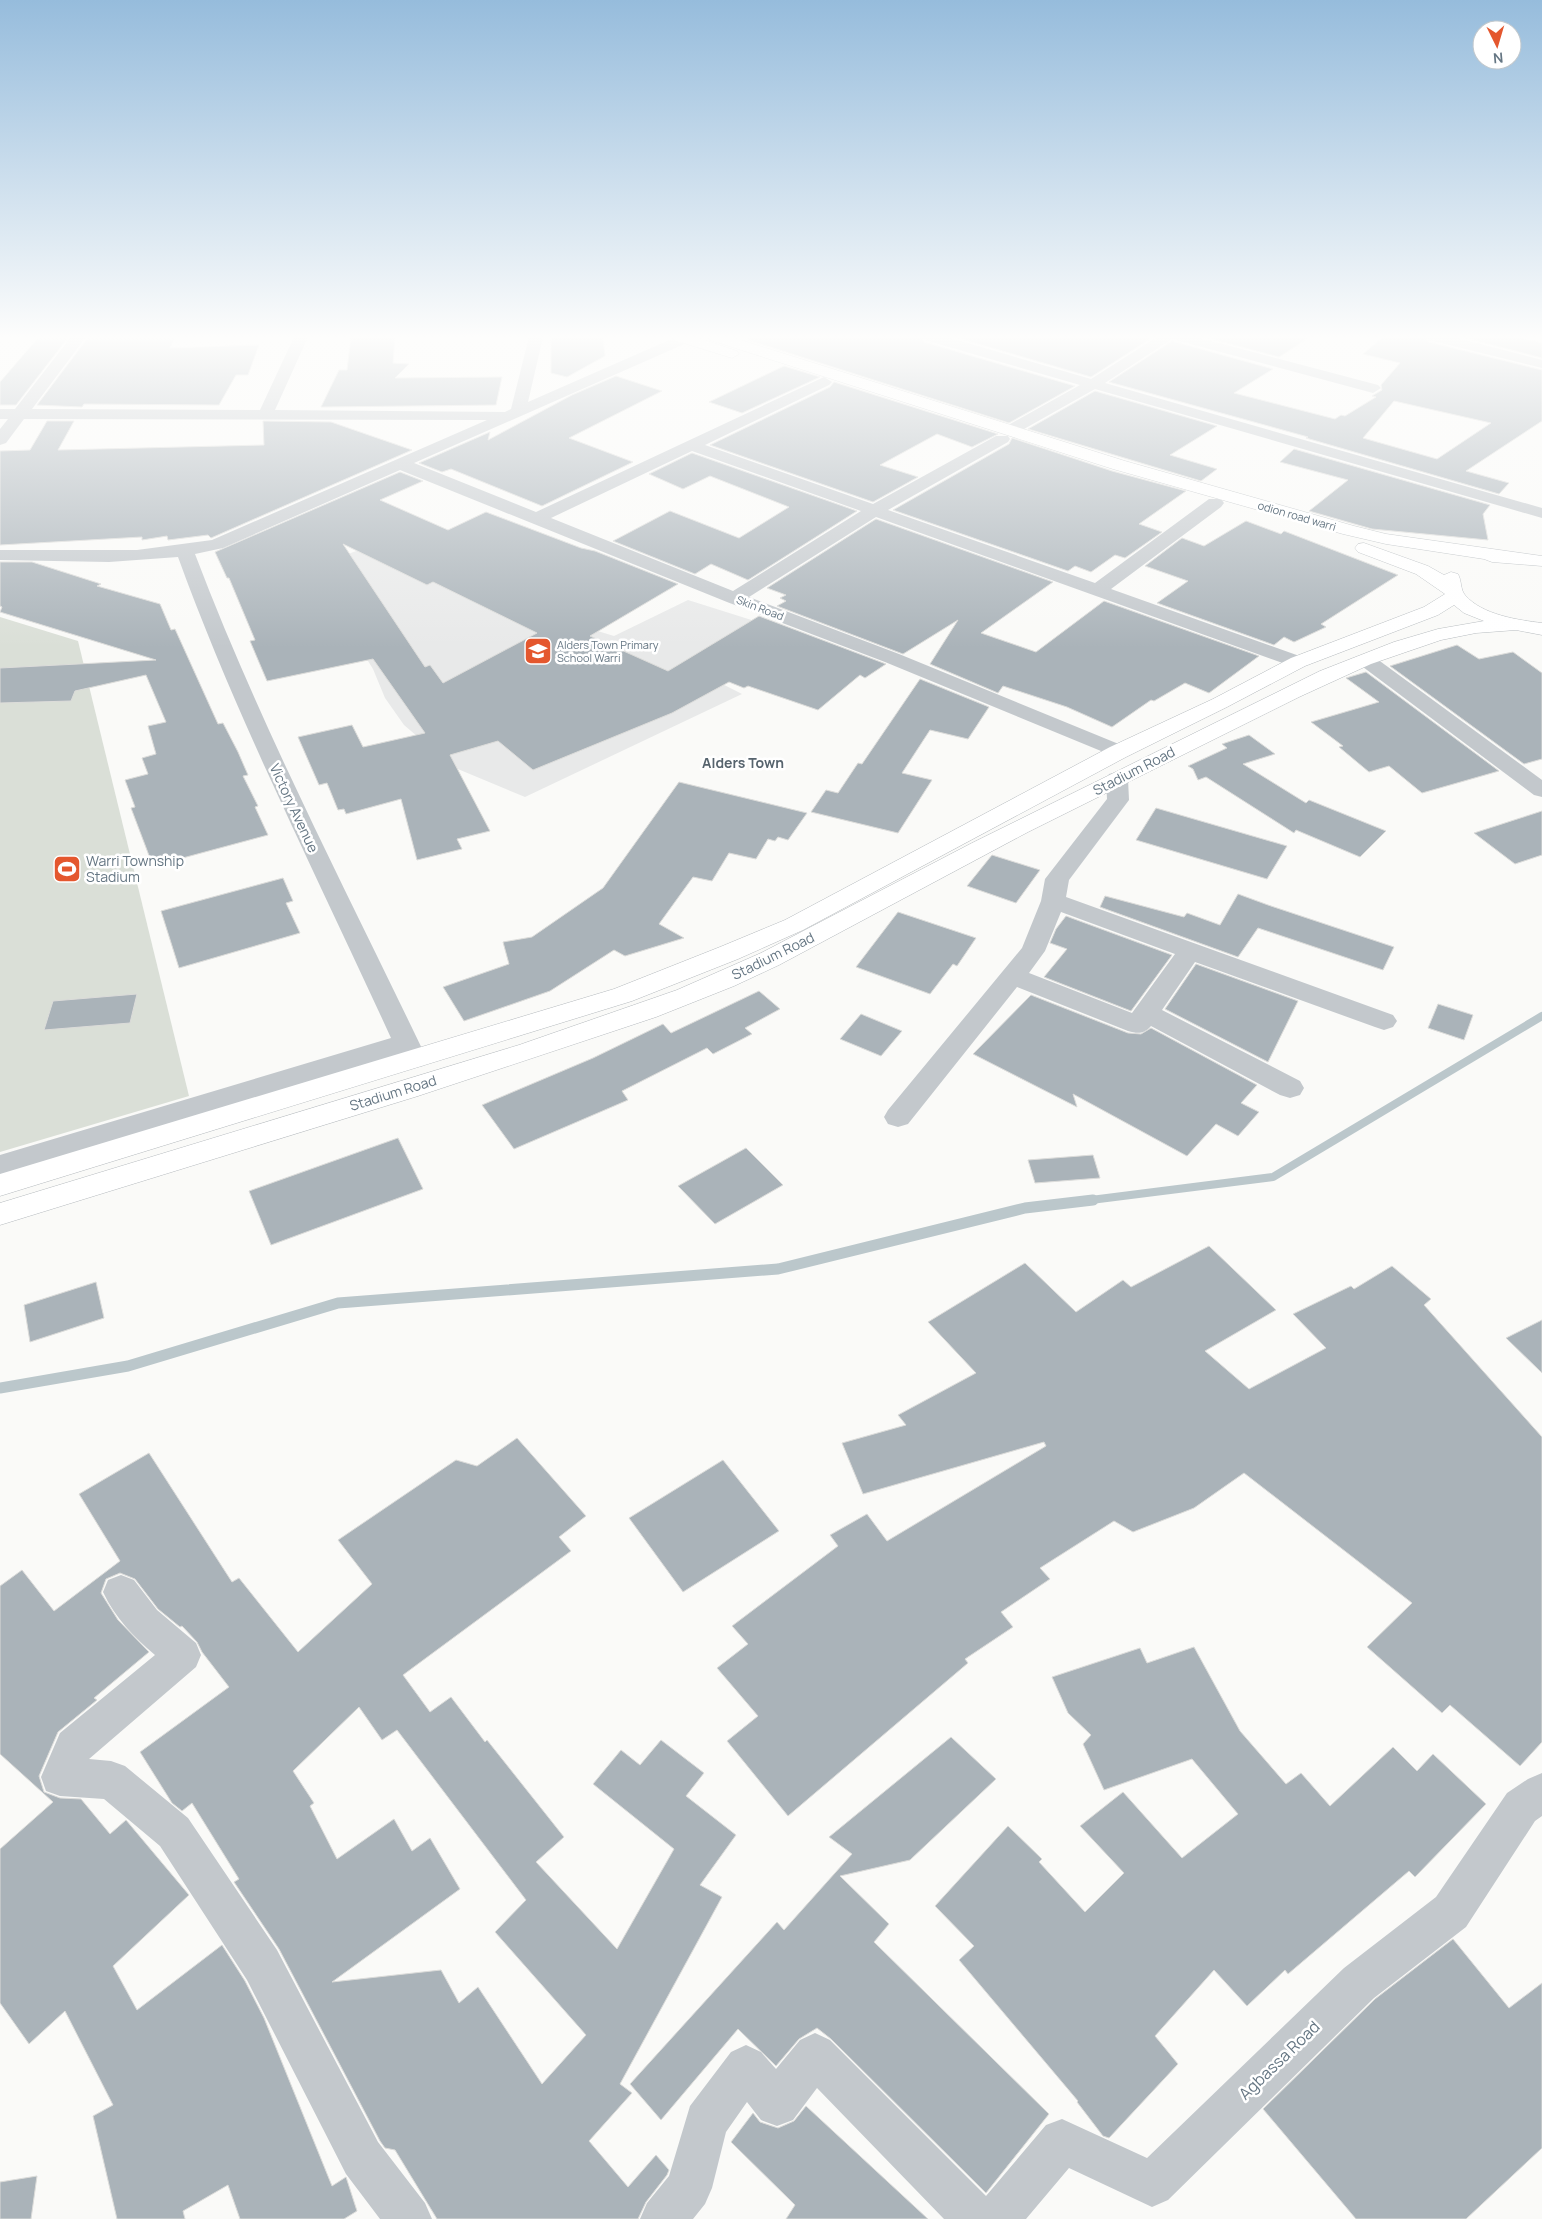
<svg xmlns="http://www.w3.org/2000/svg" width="1542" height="2219" font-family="Manrope,sans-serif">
<rect width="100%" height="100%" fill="#fafaf8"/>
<path fill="#e8e9e9" d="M397,536L555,618L614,636L688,600L761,623L689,667L742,694L525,797L453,767L404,725L385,698L373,669L310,568Z"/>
<path fill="#dadfd7" d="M0,617L78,641L189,1096L0,1152Z"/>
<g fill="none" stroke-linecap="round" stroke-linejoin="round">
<path stroke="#bbc7cb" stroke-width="8" d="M1083,1201L1273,1177L1542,1016"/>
<path stroke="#bbc7cb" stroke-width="11" d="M0,1388L128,1366L338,1303L778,1269L1025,1208L1093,1200"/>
</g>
<g fill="#aab3b9" stroke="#dcdcda" fill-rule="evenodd">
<path d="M351,337H395L393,363L409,364L395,378L502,377L496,405L321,407L339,370H347Z"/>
<path d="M551,337H603L605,356L567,377L551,373Z"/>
<path d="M748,337H921L924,342L1075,386L1009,423L748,340Z"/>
<path d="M955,337H1153L1091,377Z"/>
<path d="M1204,337H1310L1279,357Z"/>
<path d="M1383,337H1425L1429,342L1542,370V421L1466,471L1509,483L1499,494L1306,438L1308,437L1109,382L1172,341L1273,369L1234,393L1335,419L1341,415L1345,416L1376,397L1372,396L1382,390L1381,385L1400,363L1363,354ZM1394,401L1491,423L1437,459L1363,438Z"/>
<path d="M1462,337H1519L1542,343V358Z"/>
<path d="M37,339H67L16,405H0V382Z"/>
<path d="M87,339H174L170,348L259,345L248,375H236L219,405L84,404L82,407L37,405Z"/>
<path d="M784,366L820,377L742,413L709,402Z"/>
<path d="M616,376L662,391L569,438L633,462L542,506L451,469L442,472L419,463L490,432L488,440L572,395Z"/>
<path d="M834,382L998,434L972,447L937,434L880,465L918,477L873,502L710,445L830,387Z"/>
<path d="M1095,391L1217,426L1170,455L1217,469L1201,481L1028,429Z"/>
<path d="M47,421H74L58,450L264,445L263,421L331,422L412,450L211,538L208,535L168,540L167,536L142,540V537L0,545V451L30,450Z"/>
<path d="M1012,438L1112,471L1186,491L1139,524L1162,532L1125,558L1115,555L1091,572L1075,566L1068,571L893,510L1009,444Z"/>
<path d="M1294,449L1490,505L1483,514L1488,540L1372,529L1309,511L1348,480L1280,462Z"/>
<path d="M692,453L857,511L748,580L711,564L695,574L613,541L670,511L739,538L789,507L710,476L683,489L649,474Z"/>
<path d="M400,472L423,481L380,500L448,530L486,512L581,548L595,551L678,584L590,636L668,671L759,616L886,664L865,678L860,675L818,710L748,686L744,688L729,682L672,713L533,770L498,741L450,755L490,831L457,839L462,849L417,860L401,799L346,814L344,809L338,810L327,783L319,785L298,737L352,725L363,747L425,733L373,659L267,681L250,641L255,640L229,578H227L215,552ZM343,544L427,585L433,582L537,633L443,683L430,665L425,667Z"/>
<path d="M876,519L1053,582L981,633L1036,652L1104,601L1259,656L1209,693L1185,683L1154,701L1151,700L1112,727L1067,707L1003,686L998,693L930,664L958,620L903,654L777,606L786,601L780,598L786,595L767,588Z"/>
<path d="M1246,521L1281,534L1284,531L1398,575L1321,624L1326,627L1294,642L1284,637L1274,645L1157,603L1188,581L1145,566L1182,538L1204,546Z"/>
<path d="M0,562H32L101,584L97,586L160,604L171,630L175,629L218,724L223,723L238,752L248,775L243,776L258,806L255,807L268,835L153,866L131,808L135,807L125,780L148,774L142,758L156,754L148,726L166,722L146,675L75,691L71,701L0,703V668L156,660L0,612L2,607L0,606Z"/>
<path d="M1457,645L1479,659L1513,652L1542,673V759L1524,764L1390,666Z"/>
<path d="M1366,672L1499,771L1422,793L1389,766L1369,772L1339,747L1343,746L1311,722L1379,702L1346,678Z"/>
<path d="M920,679L989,707L968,739L930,730L902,773L932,780L898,833L811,812L826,790L838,793L858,763L862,764Z"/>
<path d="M1249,735L1275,754L1243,764L1306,803L1309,800L1386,831L1360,857L1296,830L1294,833L1206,777L1198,780L1193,769L1188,766L1227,748L1222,744Z"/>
<path d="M679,782L807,813L788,840L778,837L775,841L768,839L756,859L729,853L712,881L693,877L659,924L684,938L625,956L614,950L550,991L464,1021L443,987L509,964L503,942L532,937L603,888Z"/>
<path d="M1156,808L1287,846L1267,879L1136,840Z"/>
<path d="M1542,811V855L1515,864L1474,833Z"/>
<path d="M992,855L1040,870L1016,903L967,886Z"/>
<path d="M283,878L293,901L286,903L300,933L179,968L161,911Z"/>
<path d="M1238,894L1268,905L1394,947L1383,970L1258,928L1238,957L1100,907L1105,896L1184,917L1187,913L1220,925Z"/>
<path d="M898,912L976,938L957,966L953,964L930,994L856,967Z"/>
<path d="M1066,916L1172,955L1131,1011L1044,977L1067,949L1050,943L1056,929Z"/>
<path d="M1196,964L1298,1001L1268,1062L1165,1009Z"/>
<path d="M759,991L780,1009L745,1028L752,1034L713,1054L707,1048L622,1091L628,1100L514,1149L482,1105L593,1058L663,1024L671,1033Z"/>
<path d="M137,994L130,1023L44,1030L53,1001Z"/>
<path d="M1031,995L1128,1033L1141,1034L1151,1028L1257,1085L1241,1103L1259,1112L1238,1136L1216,1124L1187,1156L1073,1094L1077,1107L973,1054Z"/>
<path d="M1438,1004L1473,1015L1464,1040L1428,1028Z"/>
<path d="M861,1014L902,1031L881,1056L840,1039Z"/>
<path d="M398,1138L423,1189L271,1245L249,1191Z"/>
<path d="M746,1148L783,1185L715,1224L678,1186Z"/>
<path d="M1093,1155L1100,1178L1035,1183L1028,1160Z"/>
<path d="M1209,1246L1276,1310L1205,1351L1249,1389L1326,1348L1293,1314L1351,1286L1354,1289L1392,1266L1431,1299L1424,1305L1542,1437V1742L1520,1766L1450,1705L1442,1713L1367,1647L1412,1603L1244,1473L1194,1508L1133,1532L1114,1521L1040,1568L1050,1579L1001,1612L1013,1627L965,1659L968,1663L788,1816L727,1741L758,1716L717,1668L748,1644L732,1626L838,1546L830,1535L867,1514L887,1541L1046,1446L1044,1442L863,1494L842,1443L906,1425L898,1415L976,1373L928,1322L1025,1263L1076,1312L1123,1280L1131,1287Z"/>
<path d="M96,1282L104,1318L30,1342L24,1305Z"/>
<path d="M1542,1320V1373L1506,1338Z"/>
<path d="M517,1438L586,1516L559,1537L571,1551L403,1675L430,1712L451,1697L485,1742L487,1740L564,1837L536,1862L617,1949L674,1849L593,1784L621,1750L640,1765L661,1740L704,1773L686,1796L736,1835L700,1885L722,1897L620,2084L632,2093L589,2141L628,2187L656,2155L669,2170L667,2175L646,2202L638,2219H437L395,2150L385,2148L380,2141L279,1949L234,1882L239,1879L192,1803L182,1811L172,1803L140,1752L229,1687L202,1652L197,1642L182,1626L180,1627L158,1609L135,1579L120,1573L106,1579L101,1593L118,1620L149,1652L94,1698L97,1700L58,1732L39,1776L44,1792L60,1798L81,1799L110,1834L126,1820L189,1895L113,1966L137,2010L222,1945L245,1981L264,2018L332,2186L346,2177L357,2211L344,2219H240L228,2185L183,2211L185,2219H117L93,2116L113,2105L65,2011L29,2044L0,2003V1849L53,1802L0,1754V1586L22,1570L54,1611L120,1561L79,1494L149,1453L232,1582L239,1578L298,1652L372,1584L338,1540L456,1460L477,1466ZM359,1707L382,1740L397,1730L526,1900L495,1932L586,2035L542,2084L478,1987L459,2003L441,1970L332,1982L460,1889L430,1838L412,1851L394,1819L337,1859L310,1806L314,1803L293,1771Z"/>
<path d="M723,1460L779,1531L683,1592L629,1518Z"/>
<path d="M1194,1647L1240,1731L1286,1784L1301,1773L1330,1806L1393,1747L1417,1771L1433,1754L1486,1804L1415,1877L1409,1871L1288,1974L1285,1970L1247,2006L1214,1970L1155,2036L1178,2064L1109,2138L1103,2136L1077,2102L1078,2101L959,1960L974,1946L935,1906L1008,1826L1042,1859L1039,1862L1085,1912L1124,1873L1080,1826L1123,1792L1182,1858L1238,1814L1192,1759L1104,1790L1083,1744L1091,1735L1068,1713L1052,1677L1140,1648L1147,1663Z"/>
<path d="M951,1737L996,1779L910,1860L840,1876L889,1924L874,1942L1049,2114L986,2193L831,2039L817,2028L799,2039L776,2066L738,2029L661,2120L630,2084L777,1922L784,1930L852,1854L829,1837Z"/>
<path d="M1453,1939L1509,2008L1542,1983V2148L1466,2219H1356L1263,2109L1375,1999Z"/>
<path d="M806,2106L928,2219H786L795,2205L731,2142L753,2113L760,2122L778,2128L794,2121Z"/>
<path d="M37,2176L31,2219H0V2182Z"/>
</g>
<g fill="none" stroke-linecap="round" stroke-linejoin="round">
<g stroke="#b5babe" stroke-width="1">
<g id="major">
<path d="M672,337H695L737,351L739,354L732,358L674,340Z"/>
<path d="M708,337H731L1125,461L1354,526L1386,534L1542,556V566L1492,562L1484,559L1386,544L1343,534L1113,469L710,340Z"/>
<path d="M1364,543L1428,566L1444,575L1451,572L1458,574C1462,581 1460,589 1465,595C1482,615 1518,620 1542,623V635L1516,630L1476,633L1441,640L1371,664L1299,697L1028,832L779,965L734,986L656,1017L418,1096L0,1225V1203L519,1045L677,990L761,953L972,843L1320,671L1394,642L1438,629L1484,621L1464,613L1454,605L1438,615L1305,666L1227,707L1126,757L803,930L738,959L632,1001L0,1196V1174L614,989L720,947L785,920L1110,747L1213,699L1291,658L1424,607L1445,594L1416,574L1358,552L1355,548L1358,544Z"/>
</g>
</g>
<g fill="#c3c8cc" fill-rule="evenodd">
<path d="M71,337H86L32,409L260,410L294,337H308L275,410L505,412L511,409L529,337H543L528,402L676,337H690L689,342L414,463L536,512L824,377L832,382L829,385L705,445L873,504L996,436H1008L1010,439L1008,442L888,510L1095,583L1209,499H1221L1224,503L1221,507L1111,589L1305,658L1308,662L1305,666L1298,668L1291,666L876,517L749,597L899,654L1126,747L1129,752L1126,757L1118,758L885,662L727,602L400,470L223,548L195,554C261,728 347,892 427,1059L423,1066L414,1068L405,1066L399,1055L0,1177V1155L391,1038C318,878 238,722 178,557L109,562L0,560V550H137L212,540L487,420L24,419L6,443L0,445V429L8,419H0V409H15ZM692,451L861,511L733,591L551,518Z"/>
<path d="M923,337H947L1091,379L1157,337H1196L1378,385L1381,388L1373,393L1172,339L1105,383L1542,508V518L1095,389L1015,434H1003L1001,431L1003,428L1080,385L925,340Z"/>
<path d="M1427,337H1453L1542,360V368L1429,340Z"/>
<path d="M1366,654L1373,656L1542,780V797L1534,795L1359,664L1356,660L1359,656Z"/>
<path d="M1117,772L1125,774L1128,779L1129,800L1069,880L1066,897L1393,1015L1397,1021L1393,1027L1384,1030L1375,1027L1195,962L1162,1010L1300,1081L1304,1088L1300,1095L1290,1098L1280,1095L1151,1026C1144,1034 1138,1034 1128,1031L1017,987L908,1124L898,1127L888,1124L884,1117L888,1110L1022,948L1041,901L1045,879L1107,799L1106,779L1109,774ZM1061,912L1175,954L1132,1013L1029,973L1045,951Z"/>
<path d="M121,1575L134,1580L157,1610L196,1643L201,1655L196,1667L89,1759L111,1761L125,1766L188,1818L277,1950L378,2142L425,2203L432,2219H380L346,2174L247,1980L160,1846L104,1799L60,1796L46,1791L41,1777L60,1733L155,1655C134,1637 115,1618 103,1592L108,1580Z"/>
<path d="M1542,1773V1816L1535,1821L1466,1927L1374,1998L1168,2200L1152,2207L1069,2168L1026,2219H944L817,2088L793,2120L777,2126L761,2120L747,2102L726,2132L712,2188L705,2204L693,2219H640L647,2203L669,2176L690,2106L731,2052L746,2045L761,2052L776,2069L800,2040L815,2033L830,2040L986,2196L1046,2125L1062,2119L1147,2158L1344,1968L1436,1897L1507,1793L1528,1779Z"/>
</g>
<use href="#major" fill="#fff" fill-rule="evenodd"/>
</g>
<linearGradient id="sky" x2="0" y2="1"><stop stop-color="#96bcdc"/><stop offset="0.52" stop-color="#fdfdfc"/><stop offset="1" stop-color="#fdfdfc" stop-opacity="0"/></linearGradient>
<rect width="1542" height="648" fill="url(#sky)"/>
<defs>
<g id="school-square" transform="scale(1.4375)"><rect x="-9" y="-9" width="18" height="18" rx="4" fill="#e4572e" stroke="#fff"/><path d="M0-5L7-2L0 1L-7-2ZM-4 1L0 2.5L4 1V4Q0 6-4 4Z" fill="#fff"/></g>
<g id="stadium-square" transform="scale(1.4375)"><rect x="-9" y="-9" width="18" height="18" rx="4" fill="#e4572e" stroke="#fff"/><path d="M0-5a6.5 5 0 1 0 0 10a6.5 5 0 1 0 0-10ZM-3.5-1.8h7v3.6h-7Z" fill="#fff"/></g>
</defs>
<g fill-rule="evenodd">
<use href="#school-square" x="538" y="651"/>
<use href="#stadium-square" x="67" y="869"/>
</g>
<g text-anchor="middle" stroke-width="5" stroke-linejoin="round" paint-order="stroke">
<g font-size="11" fill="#657683" stroke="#fff">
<text transform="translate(1297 516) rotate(16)" y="4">odion road warri</text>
<text transform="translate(760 608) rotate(21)" y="4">Skin Road</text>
</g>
<g font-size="11" fill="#657683" stroke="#fff" text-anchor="start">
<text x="557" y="649">Alders Town Primary<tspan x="557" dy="13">School Warri</tspan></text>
</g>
<g font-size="14" font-weight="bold" fill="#57646e" stroke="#fff">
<text x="743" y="768">Alders Town</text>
</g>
<g font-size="14" fill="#657683" stroke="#fff">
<text transform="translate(1134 771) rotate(-27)" y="5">Stadium Road</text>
<text transform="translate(294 808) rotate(65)" y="5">Victory Avenue</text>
<text transform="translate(773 956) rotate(-26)" y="5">Stadium Road</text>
<text transform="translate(393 1093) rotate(-17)" y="5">Stadium Road</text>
</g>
<g font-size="14" fill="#657683" stroke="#fff" text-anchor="start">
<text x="86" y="866">Warri Township<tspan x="86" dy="16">Stadium</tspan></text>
</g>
<g font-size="16" fill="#657683" stroke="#fff">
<text transform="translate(1279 2060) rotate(-44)" y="6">Agbassa Road</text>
</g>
</g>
<g transform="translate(1497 45) rotate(175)"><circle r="24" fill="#ffffff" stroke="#c1c8cd"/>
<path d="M0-4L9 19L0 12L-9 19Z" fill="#e4572e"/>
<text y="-8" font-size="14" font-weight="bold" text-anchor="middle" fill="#657683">N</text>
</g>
</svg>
